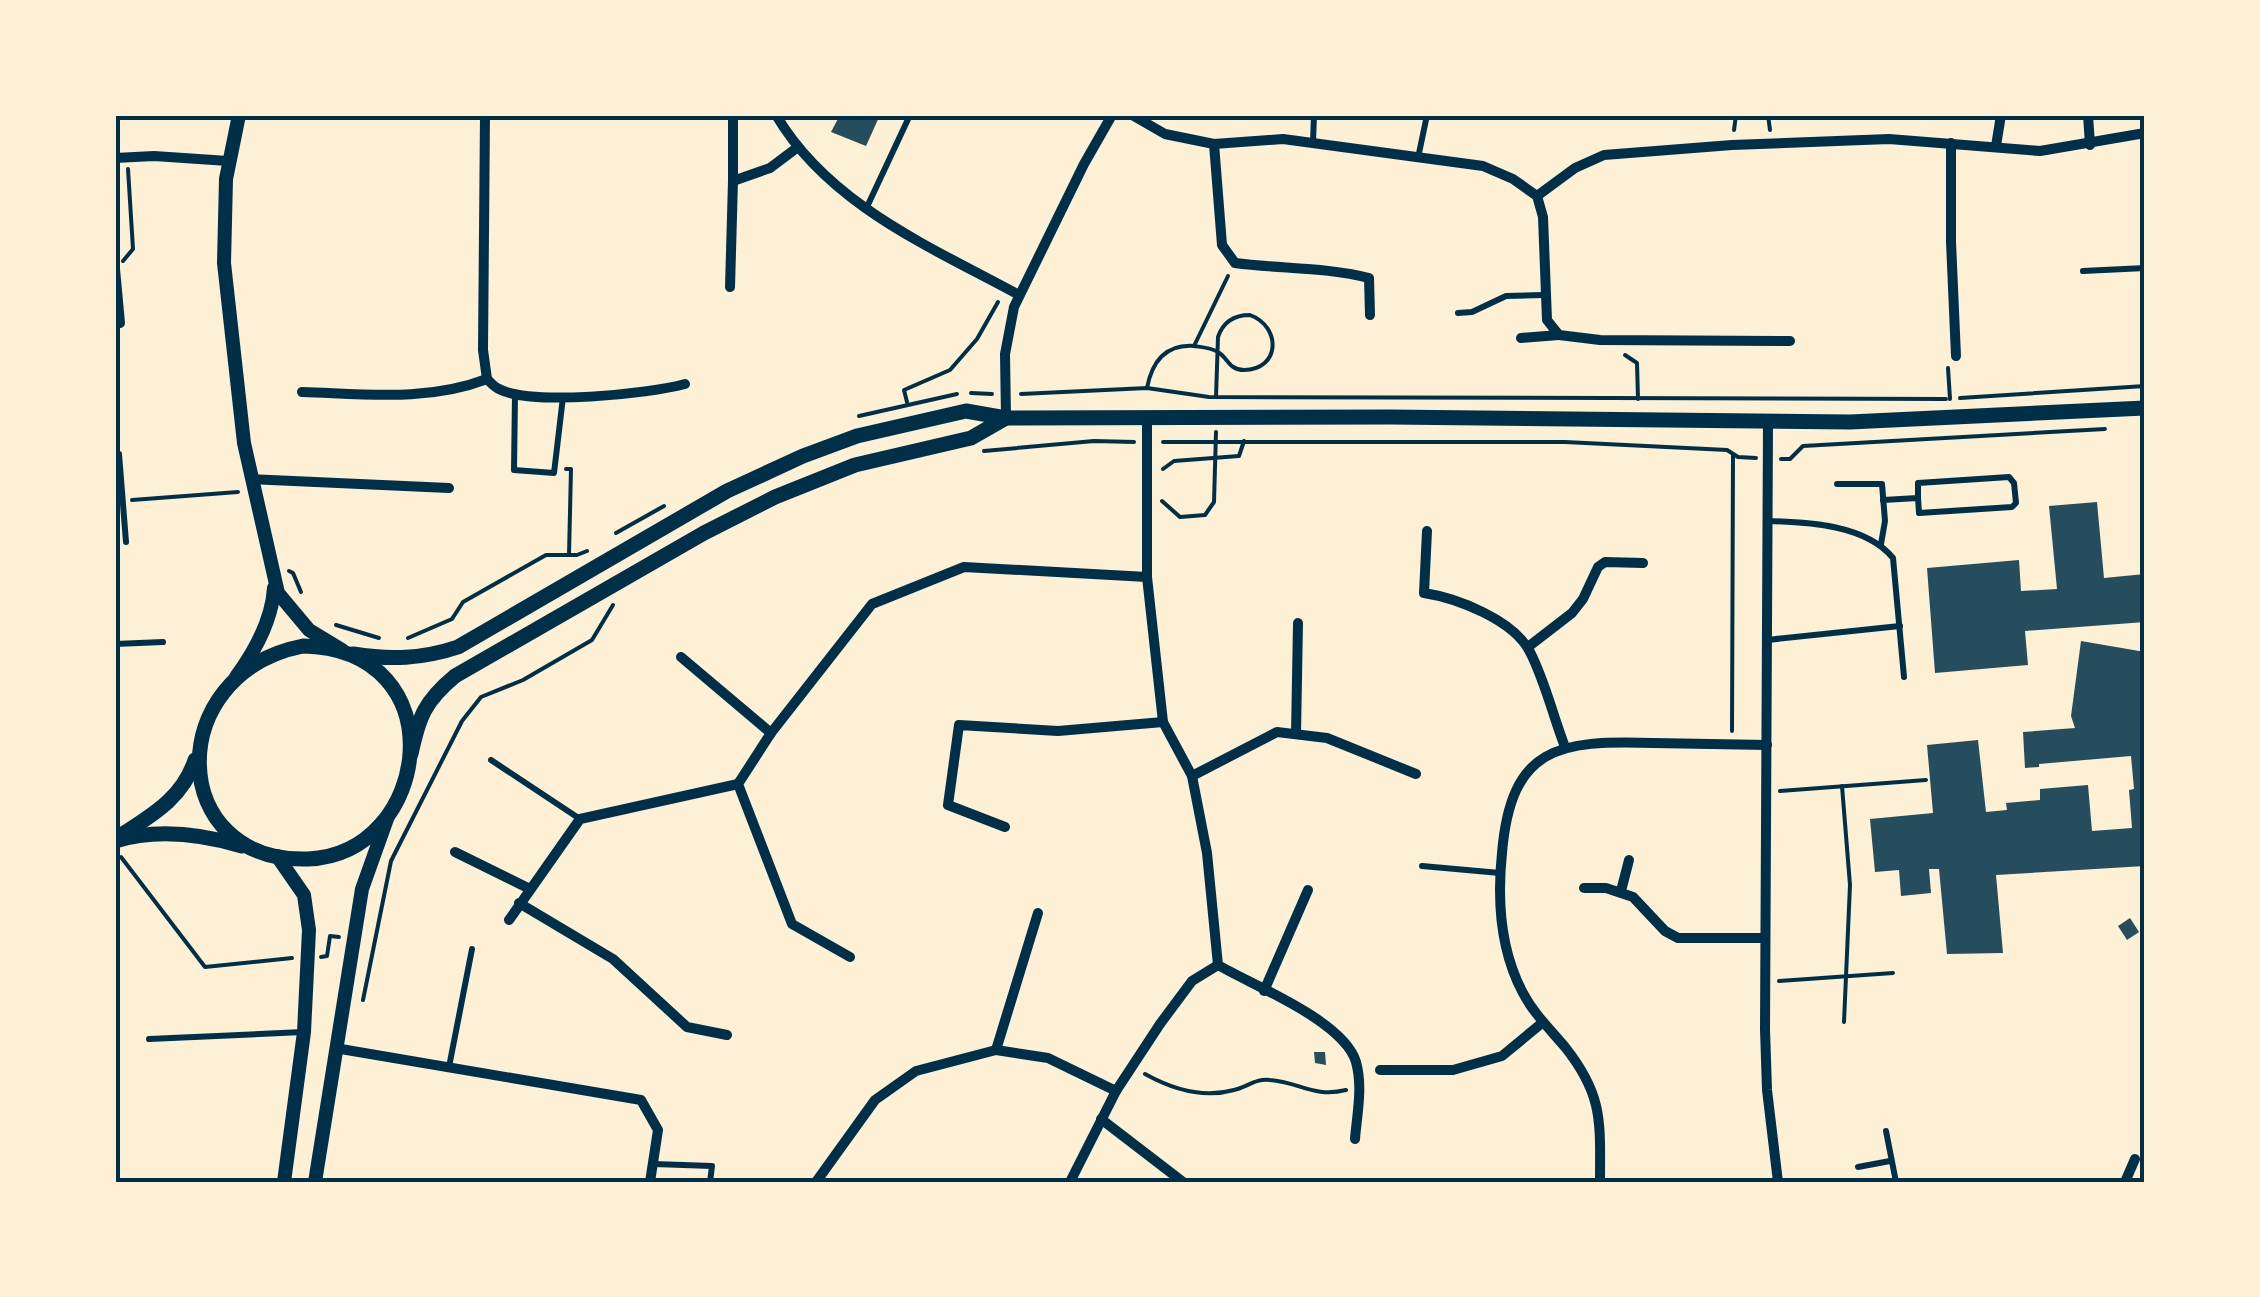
<svg xmlns="http://www.w3.org/2000/svg" width="2260" height="1297" font-family="Montserrat,sans-serif">
<rect width="100%" height="100%" fill="#fdf0d5"/>
<g fill="#264d5e">
<path d="M840,115H880L866,146L831,132Z"/>
<path d="M2097,502L2104,578L2145,574V622L2025,631L2028,665L1935,673L1927,568L2019,560L2021,591L2057,589L2049,506Z"/>
<path d="M2081,641L2145,652V866L1996,875L2003,953L1947,954L1939,869H1929L1931,893L1901,896L1899,870L1875,872L1870,819L1933,813L1927,745L1978,740L1986,812L2007,810L2006,803L2040,800V789L2088,785L2092,831L2132,828L2129,790L2134,789L2131,756L2039,764V767L2025,768L2023,732L2075,728L2071,716Z"/>
<path d="M2130,918L2139,932L2127,940L2118,926Z"/>
<path d="M1314,1052H1325L1326,1065L1315,1063Z"/>
</g>
<g fill="none" stroke-linecap="round" stroke-linejoin="round">
<g stroke="#003049" stroke-width="4">
<path d="M1768,115L1770,130"/>
<path d="M1734,130L1736,115"/>
<path d="M123,261L133,249L128,169"/>
<path d="M1194,346C1201,347 1212,348 1218,352C1228,358 1229,370 1244,370C1280,370 1282,327 1250,315C1233,315 1223,322 1218,337L1216,397"/>
<path d="M1625,355L1637,363L1638,399"/>
<path d="M1948,368L1950,399"/>
<path d="M1147,388C1152,362 1165,344 1194,346L1228,276"/>
<path d="M971,393L992,394"/>
<path d="M1021,394L1147,388L1209,397L1946,399"/>
<path d="M1960,398L2145,386"/>
<path d="M907,402L904,390L950,370L977,339L998,302"/>
<path d="M859,416L957,394"/>
<path d="M1163,442H1565L1727,450L1738,457L1756,458"/>
<path d="M984,451L1094,441L1134,442"/>
<path d="M1781,459H1790L1803,446L2105,429"/>
<path d="M566,469H571L569,555"/>
<path d="M1163,469L1174,461L1239,456L1244,441"/>
<path d="M132,500L238,492"/>
<path d="M1162,501L1180,517L1205,515L1214,502L1216,432"/>
<path d="M616,533L664,506"/>
<path d="M289,571L293,573L301,592"/>
<path d="M336,625L379,638"/>
<path d="M408,638L452,619L463,602L546,555H577L587,551"/>
<path d="M1732,731L1733,455"/>
<path d="M1842,786L1850,885L1844,1022"/>
<path d="M1780,791L1926,780"/>
<path d="M121,857L205,967L292,958"/>
<path d="M321,957L327,956L330,936L339,937"/>
<path d="M1779,981L1893,973"/>
<path d="M363,1000L391,861L462,721L481,697L523,680L592,640L613,605"/>
<path d="M1145,1074C1172,1089 1202,1099 1234,1090C1247,1087 1256,1078 1270,1080C1299,1082 1314,1098 1346,1090"/>
</g>
<g stroke="#003049" stroke-width="6">
<path d="M1313,142L1314,115"/>
<path d="M1418,158L1427,115"/>
<path d="M866,209L910,115"/>
<path d="M2083,271L2145,268"/>
<path d="M1458,313L1472,312L1506,296L1544,295"/>
<path d="M515,394L514,470L554,473L563,397"/>
<path d="M119,454L126,542"/>
<path d="M1837,484H1882L1885,521L1881,544"/>
<path d="M1883,500L1918,498L1919,513L2012,507L2016,503L2014,483L2009,477L1918,483V498"/>
<path d="M1768,521C1809,522 1866,525 1893,558L1904,677"/>
<path d="M1767,640L1900,626"/>
<path d="M115,644L163,642"/>
<path d="M491,760L580,819"/>
<path d="M1422,866L1500,873"/>
<path d="M149,1039L303,1032"/>
<path d="M449,1067L472,949"/>
<path d="M1886,1131L1896,1182"/>
<path d="M654,1164L712,1166L710,1182"/>
<path d="M1858,1167L1890,1161"/>
<path d="M1536,1182L1600,1181"/>
</g>
<g stroke="#003049" stroke-width="10">
<path d="M485,115L483,350L487,379C491,383 494,387 499,389C532,406 648,394 685,384"/>
<path d="M733,115V181L770,168L798,147"/>
<path d="M776,115C829,205 931,247 1019,295"/>
<path d="M1132,115L1165,134L1214,144L1283,139L1483,166L1513,179L1537,196L1543,217L1547,320L1559,335L1600,340L1790,341"/>
<path d="M2088,115L2090,145"/>
<path d="M1951,143V242L1956,356"/>
<path d="M1214,144L1222,245L1235,263C1280,269 1326,267 1369,278L1370,315"/>
<path d="M1996,146L2001,115"/>
<path d="M115,158L154,156L228,161"/>
<path d="M1537,196L1575,168L1604,155L1732,145L1889,139L2040,151L2145,133"/>
<path d="M115,269L120,323"/>
<path d="M730,287L733,181"/>
<path d="M1521,338L1559,335"/>
<path d="M302,392C365,394 427,402 487,379"/>
<path d="M1006,418L1005,354L1014,307L1084,164L1112,115"/>
<path d="M1147,419V577L1163,722L1192,776L1207,853L1218,965C1254,986 1344,1021 1356,1062C1363,1087 1357,1114 1355,1139"/>
<path d="M1768,422L1765,1029L1767,1090L1778,1182"/>
<path d="M251,479L449,488"/>
<path d="M1427,531L1424,593C1457,598 1514,620 1530,652C1545,681 1553,716 1565,747"/>
<path d="M1528,647L1572,613L1583,599L1598,567L1605,562L1643,563"/>
<path d="M681,657L771,733"/>
<path d="M1296,734L1298,623"/>
<path d="M1192,776L1277,732L1327,738L1416,774"/>
<path d="M1005,827L948,805L959,725L1058,731L1163,722"/>
<path d="M455,852L530,889"/>
<path d="M1584,888H1606L1633,897L1665,931L1678,938H1764"/>
<path d="M1621,891L1629,860"/>
<path d="M519,903L613,959L687,1027L727,1035"/>
<path d="M509,920L580,819L738,784"/>
<path d="M850,957L792,924L738,784L771,733L872,604L964,567L1147,577"/>
<path d="M1264,991L1308,890"/>
<path d="M335,1048L641,1100L658,1130L650,1182"/>
<path d="M996,1050L1038,913"/>
<path d="M1380,1070H1453L1502,1056L1542,1023"/>
<path d="M1101,1119L1183,1182"/>
<path d="M816,1182L875,1100L916,1071L996,1050L1048,1058L1116,1091"/>
<path d="M1070,1182L1116,1091L1160,1024L1192,981L1218,965"/>
<path d="M1600,1182C1600,1123 1604,1096 1565,1047C1550,1029 1534,1014 1523,993C1500,950 1497,901 1502,853C1511,746 1559,740 1653,743C1691,744 1729,744 1767,745"/>
<path d="M2125,1182L2135,1159"/>
</g>
<g stroke="#003049" stroke-width="14">
<path d="M239,115L226,179L224,263L244,443L278,593L309,630L342,650"/>
<path d="M236,677C255,651 272,621 274,588"/>
<path d="M277,856L304,895L309,930L304,1032L284,1182"/>
<path d="M315,1182L362,889L387,819"/>
</g>
<g stroke="#003049" stroke-width="15">
<path d="M303,646C458,649 432,854 308,859C167,864 161,674 303,646Z"/>
<path d="M353,654C390,660 422,659 458,647L727,491L803,456L857,436L966,411L1006,418L1390,417L1850,422L2145,408"/>
<path d="M411,754C419,716 425,701 455,676L704,533L775,497L855,465L971,438L1006,418"/>
<path d="M123,834C154,814 183,797 195,760"/>
<path d="M115,841C157,828 201,834 242,846"/>
</g>
</g>
<rect width="2260" height="1297" fill="none" stroke="#fdf0d5" stroke-width="235"/>
<rect x="118" y="118" width="2024" height="1062" fill="none" stroke="#003049" stroke-width="4"/>
</svg>
